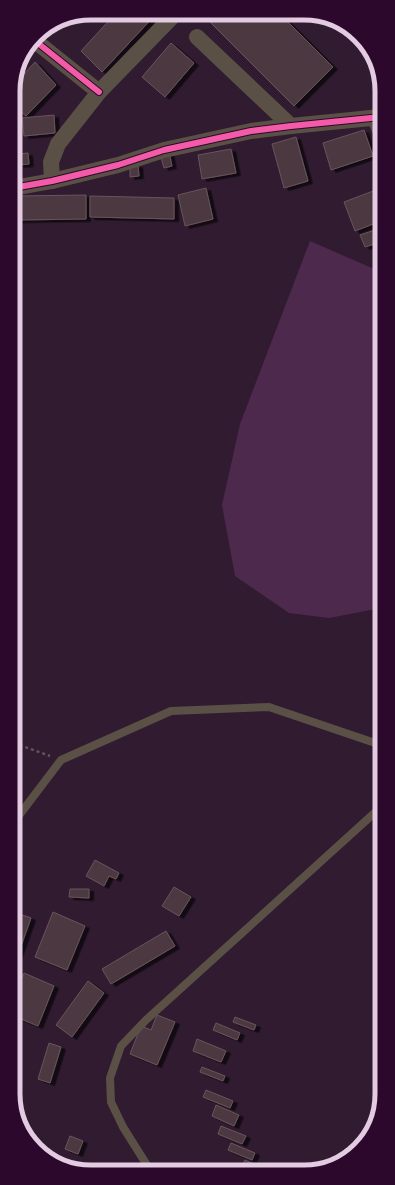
<svg xmlns="http://www.w3.org/2000/svg" width="395" height="1185" font-family="'Zilla Slab',serif">
<defs>
<filter id="shadow"><feDropShadow dx="4.5" dy="2.5" stdDeviation="0" flood-color="#0009"/></filter>
</defs>
<rect width="100%" height="100%" fill="#301b30"/>
<path fill="#4d2a4d" d="M310,241L381,272V608L329,618L289,613L235,576L222,505L240,424Z"/>
<g fill="#4c383f" stroke="#69545b" filter="url(#shadow)">
<path d="M116,13H157L102,72L81,51Z"/>
<path d="M217,14H280L333,67L294,106L209,21Z"/>
<path d="M171,43L194,63L165,97L142,77Z"/>
<path d="M35,62L56,85L26,116L13,105V86Z"/>
<path d="M54,115L55,133L24,136L22,118Z"/>
<path d="M364,130L373,156L331,170L323,143Z"/>
<path d="M296,137L308,181L284,188L272,144Z"/>
<path d="M231,149L236,173L202,179L198,155Z"/>
<path d="M169,152L172,166L164,168L160,154Z"/>
<path d="M28,153L29,164L19,165L18,154Z"/>
<path d="M138,165L139,176L130,177V166Z"/>
<path d="M206,188L213,219L185,226L178,195Z"/>
<path d="M381,188V221L355,231L344,202Z"/>
<path d="M86,195V219L17,220V196Z"/>
<path d="M90,196L174,198V219L90,217Z"/>
<path d="M381,228V242L365,247L360,235Z"/>
<path d="M95,860L119,873L116,879L109,876L104,886L86,876Z"/>
<path d="M174,887L191,897L179,916L162,906Z"/>
<path d="M70,889H89V898L69,897Z"/>
<path d="M14,912L31,918L14,966Z"/>
<path d="M53,912L85,926L67,970L35,957Z"/>
<path d="M166,931L175,946L111,984L102,969Z"/>
<path d="M24,973L54,986L38,1026L14,1016V997Z"/>
<path d="M88,981L104,993L72,1037L56,1025Z"/>
<path d="M157,1015L175,1022L157,1065L130,1054L141,1026L151,1030Z"/>
<path d="M235,1017L256,1025L254,1030L233,1022Z"/>
<path d="M216,1023L240,1033L237,1040L213,1030Z"/>
<path d="M197,1039L226,1051L221,1062L193,1051Z"/>
<path d="M49,1043L61,1047L50,1083L38,1079Z"/>
<path d="M202,1067L225,1076L223,1081L200,1072Z"/>
<path d="M206,1090L233,1101L230,1108L203,1097Z"/>
<path d="M216,1105L239,1115L234,1126L212,1116Z"/>
<path d="M221,1126L246,1136L242,1144L218,1134Z"/>
<path d="M70,1136L83,1141L78,1154L65,1149Z"/>
<path d="M231,1143L255,1153L252,1160L228,1150Z"/>
<path d="M245,1160L266,1170V1171H252L242,1166Z"/>
</g>
<g fill="none" stroke-linecap="round" stroke-linejoin="round">
<g stroke="#615655" stroke-width="2.5" stroke-dasharray="3 3" stroke-linecap="butt">
<path d="M14,743L50,756"/>
<path d="M225,1171L233,1166"/>
</g>
<g stroke="#5a5046" stroke-width="8">
<path d="M14,822L61,760L171,711L269,707L381,745"/>
<path d="M150,1170L123,1127L111,1102L110,1078L121,1046L146,1020L381,807"/>
</g>
<g stroke="#5a5046" stroke-width="16">
<path d="M197,37L291,126"/>
<path d="M34,40L99,92"/>
<path d="M375,118L381,133"/>
<path d="M52,181L51,162L58,144L99,92L175,14"/>
<path d="M13,188L52,181L118,165L164,150L251,131L291,126L381,117"/>
</g>
<g stroke="#2d082d" stroke-width="8">
<g id="cycleway">
<path d="M34,40L99,92"/>
<path d="M13,188L52,181L118,165L164,150L251,131L291,126L381,117"/>
</g>
</g>
<use href="#cycleway" stroke="#f35aa7" stroke-width="6"/>
</g>
<path d="M0 0H395V1185H0ZM91 20H304A71 71 0 0 1 375 91V1094A71 71 0 0 1 304 1165H91A71 71 0 0 1 20 1094V91A71 71 0 0 1 91 20Z" fill="#2d082d" fill-rule="evenodd"/>
<path fill="none" stroke="#e3cbe2" stroke-width="5" d="M91 20H304A71 71 0 0 1 375 91V1094A71 71 0 0 1 304 1165H91A71 71 0 0 1 20 1094V91A71 71 0 0 1 91 20Z"/>
</svg>
